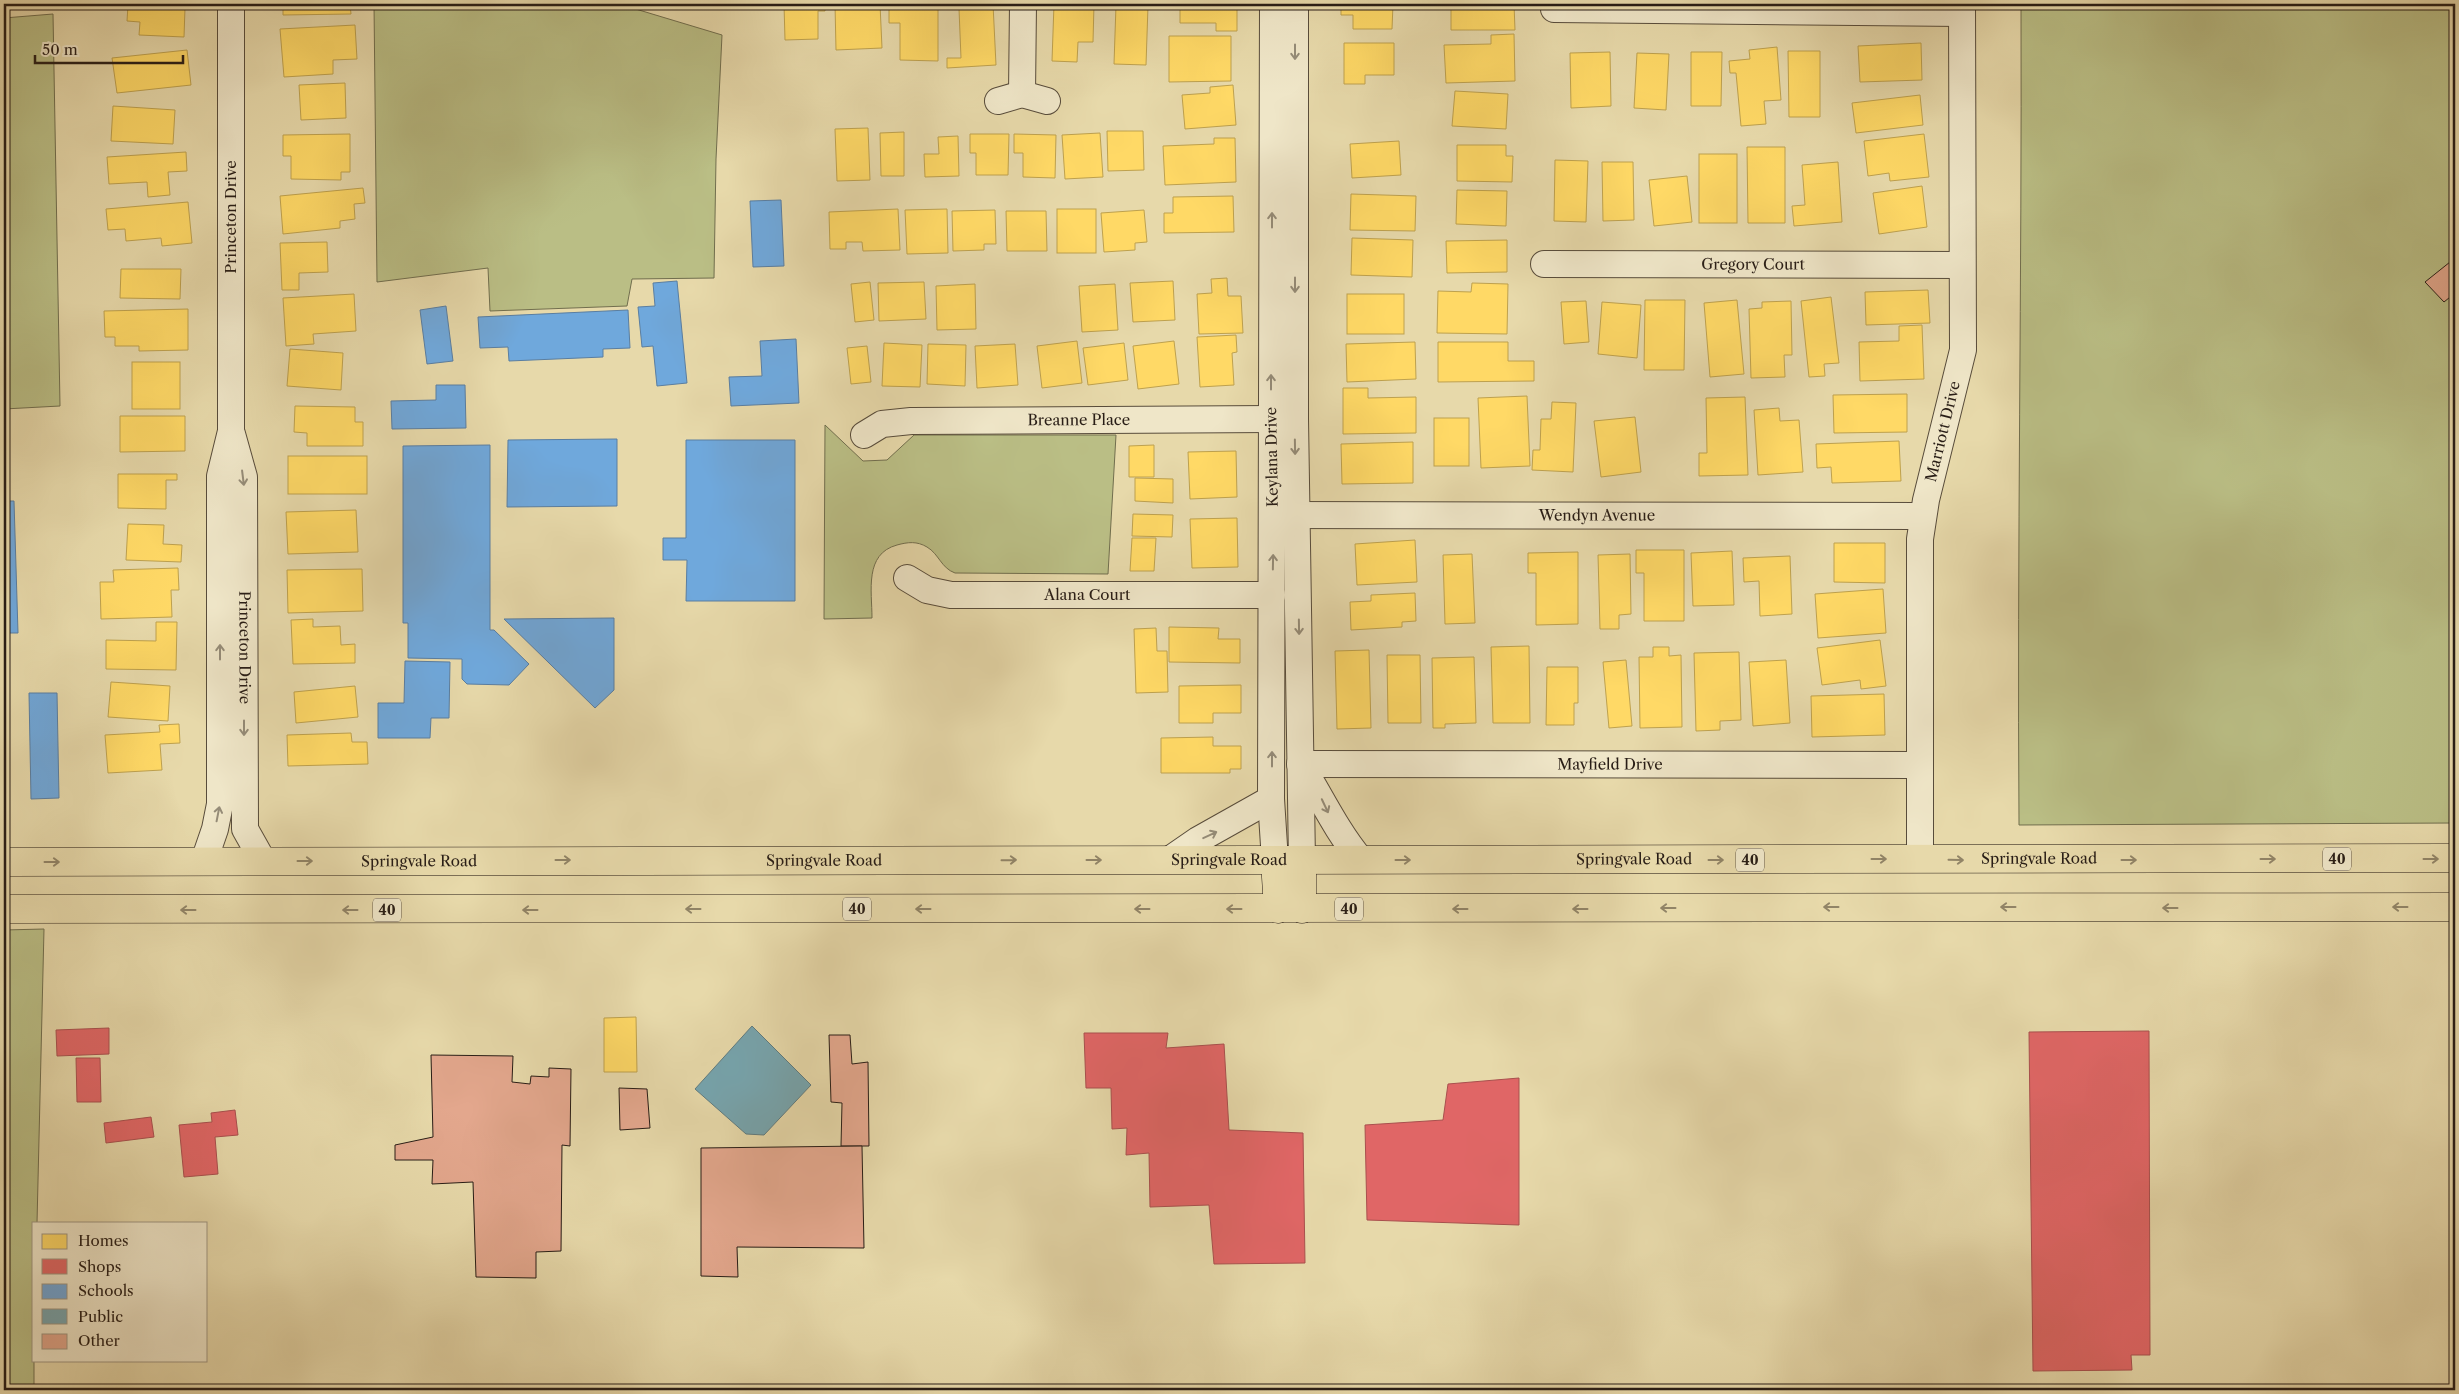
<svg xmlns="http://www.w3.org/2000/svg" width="2459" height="1394" font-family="'Libre Caslon Text',serif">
<rect width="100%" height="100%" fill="#e7d9aa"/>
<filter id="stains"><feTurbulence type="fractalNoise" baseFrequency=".004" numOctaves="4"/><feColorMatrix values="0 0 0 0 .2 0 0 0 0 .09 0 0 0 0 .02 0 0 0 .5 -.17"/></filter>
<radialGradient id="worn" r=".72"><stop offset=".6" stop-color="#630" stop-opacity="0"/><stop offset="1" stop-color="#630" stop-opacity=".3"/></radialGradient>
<g fill="#babe85" stroke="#716e4e">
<path d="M374,4H619L722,35L716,159L714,278L632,279L627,306L490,311L488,268L377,282Z"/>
<path d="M2021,4H2455V823L2019,825C2017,551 2022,277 2021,4Z"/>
<path d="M53,14L60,406L4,409V18Z"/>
<path d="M825,425L863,461L887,460L914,435H1116L1108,574L955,573C941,568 939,554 927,547C917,541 908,542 897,545C864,554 872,591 872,618L824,619Z"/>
<path d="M44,929L37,1223H34V1390H4V930Z"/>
</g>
<g fill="#ffd966" stroke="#bea14e">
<path d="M283,4H350L351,14L283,15Z"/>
<path d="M784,4H825V11H818V39L785,40Z"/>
<path d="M835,4H880L882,48L836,50Z"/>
<path d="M889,4H938V61L900,60V23H889Z"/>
<path d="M948,4H993L996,65L947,68V58H961L959,9H948Z"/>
<path d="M1054,4H1094L1093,42H1078L1077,62L1052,61Z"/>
<path d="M1166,4H1237V31H1216V23H1180V6H1166Z"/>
<path d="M1341,4H1393L1392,29H1353V15H1341Z"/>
<path d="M1451,4H1514L1515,30H1451Z"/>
<path d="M128,5L185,8L184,37L139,35L140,22L127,21Z"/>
<path d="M1116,5L1148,6L1146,65L1114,64Z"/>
<path d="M355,25L357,59L333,60V74L284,77L280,29Z"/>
<path d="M1514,34L1515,81L1446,83L1444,45L1491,44V35Z"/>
<path d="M1169,36H1231V81L1169,82Z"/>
<path d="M1344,43H1394V75H1365V84H1344Z"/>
<path d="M1921,43L1922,80L1860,82L1858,46Z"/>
<path d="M1777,47L1781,100L1764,101L1766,124L1741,126L1736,73H1730L1729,61L1750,59L1749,50Z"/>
<path d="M187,50L191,85L117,93L112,58Z"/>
<path d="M1788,51H1820V117H1789Z"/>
<path d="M1610,52L1611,106L1571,108L1570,53Z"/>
<path d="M1691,52H1722L1721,106H1691Z"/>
<path d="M1637,53L1669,54L1666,110L1634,108Z"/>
<path d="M345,83L346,118L301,120L299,85Z"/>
<path d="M1233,85L1236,125L1185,129L1182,95L1210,93V87Z"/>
<path d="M1455,91L1508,94L1506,129L1452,126Z"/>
<path d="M1920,95L1923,125L1856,133L1852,103Z"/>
<path d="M113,106L175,110L173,144L111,141Z"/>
<path d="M868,128L870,180L837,181L835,129Z"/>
<path d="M1107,131H1143L1144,170L1108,171Z"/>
<path d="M904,132V176H881L880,133Z"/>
<path d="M1100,133L1103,177L1065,179L1062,135Z"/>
<path d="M350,134V172H341V180L291,179V156H283V135Z"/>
<path d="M970,134H1009L1008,175H976V153H970Z"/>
<path d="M1014,134L1056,135L1055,178L1023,177V153H1014Z"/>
<path d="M1924,134L1929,177L1890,181L1889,173L1868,176L1864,141Z"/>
<path d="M958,136L959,176L925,177L924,154H939L938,137Z"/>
<path d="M1214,138H1235L1236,182L1165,185L1163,146L1214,144Z"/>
<path d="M1399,141L1401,175L1352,178L1350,144Z"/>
<path d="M1457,145H1506V156H1513L1512,182L1457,181Z"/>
<path d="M1747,147H1785V223H1748Z"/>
<path d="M186,152L187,171L168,172L170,195L148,197L147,182L109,184L107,157Z"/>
<rect x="1699" y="154" width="38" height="69"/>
<path d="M1555,160L1588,161L1586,222L1554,221Z"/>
<path d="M1602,162H1633L1634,220L1603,221Z"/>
<path d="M1838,162L1842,222L1794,226L1792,206L1805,205L1802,165Z"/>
<path d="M1687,176L1692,222L1654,226L1649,180Z"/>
<path d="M1922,186L1927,227L1879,234L1873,193Z"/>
<path d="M363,188L365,203L354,204L355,219L340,221V228L283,234L280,196Z"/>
<path d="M1457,190L1507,191L1506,226L1456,224Z"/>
<path d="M1351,194L1416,196L1415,231L1350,230Z"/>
<path d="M1233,196L1234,232L1164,233V213H1173V197Z"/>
<path d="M188,202L192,243L162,246L161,238L126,241L125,229L108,230L106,209Z"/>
<path d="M898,209L900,250L863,251L862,242H846V249H830L829,212Z"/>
<path d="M947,209L948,253L907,254L905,210Z"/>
<rect x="1057" y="209" width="39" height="44"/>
<path d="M995,210L996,244H984V250L953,251L952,211Z"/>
<path d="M1144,210L1147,242L1135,243V250L1104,252L1101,213Z"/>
<path d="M1006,211H1046L1047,251H1007Z"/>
<path d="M1352,238L1413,240L1412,277L1351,275Z"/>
<path d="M1507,240V272L1447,273L1446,241Z"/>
<path d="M327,242L328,272L299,273V290H282L280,243Z"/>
<path d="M121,269H181L180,299L120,298Z"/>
<path d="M1227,278L1228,296H1241L1243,333L1199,334L1197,294L1212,293L1211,279Z"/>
<path d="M1173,281L1175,320L1133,322L1130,283Z"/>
<path d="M870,282L874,320L855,322L851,284Z"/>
<path d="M924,282L926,319L879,321L878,283Z"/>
<path d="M1472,283L1508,284L1507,334L1437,333L1438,291L1471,292Z"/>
<path d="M975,284L976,329L937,330L936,286Z"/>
<path d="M1115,284L1118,330L1082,332L1079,286Z"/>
<path d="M1928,290L1930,323L1866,325L1865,292Z"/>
<path d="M354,294L356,331L313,334L314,344L286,346L283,298Z"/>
<rect x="1347" y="294" width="57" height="40"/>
<path d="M1831,297L1839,363L1824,364L1825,376L1809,377L1801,301Z"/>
<path d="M1645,300H1685L1684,370H1644Z"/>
<path d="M1737,300L1744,374L1710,377L1704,303Z"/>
<path d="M1586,301L1589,342L1564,344L1561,302Z"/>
<path d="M1791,301L1792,355H1784L1785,377L1751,378L1749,309L1762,308V302Z"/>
<path d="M1602,302L1641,305L1637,358L1598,354Z"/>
<path d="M188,309V350L139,351V346H115V337H105L104,311Z"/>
<path d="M1922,325L1924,379L1860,381L1859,342L1899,341V326Z"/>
<path d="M1236,335L1237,352L1232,353L1234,385L1200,387L1197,337Z"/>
<path d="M1077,341L1082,383L1042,388L1037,346Z"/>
<path d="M1174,341L1179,384L1138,389L1133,346Z"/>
<path d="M1415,342L1416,379L1347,382L1346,344Z"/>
<path d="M1438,342H1508V361H1534V381L1438,382Z"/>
<path d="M884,343L922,345L920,387L882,386Z"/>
<path d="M1124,343L1128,380L1088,385L1083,348Z"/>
<path d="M928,344L966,345L965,386L927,384Z"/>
<path d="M1015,344L1018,385L977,388L975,346Z"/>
<path d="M867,346L871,382L851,384L847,348Z"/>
<path d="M290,349L343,353L341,390L287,386Z"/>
<rect x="132" y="362" width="48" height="47"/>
<path d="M1343,388H1368V398L1416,397V433L1343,434Z"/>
<path d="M1907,394V432L1834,433L1833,395Z"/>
<path d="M1527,396L1530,466L1481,468L1478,398Z"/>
<path d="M1745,397L1748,475L1699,476V453H1707L1706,398Z"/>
<path d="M1552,402L1576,403L1573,472L1532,470L1533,450H1540L1541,419H1551Z"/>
<path d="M295,406L355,407V422H363V446H307V433L294,432Z"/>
<path d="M1779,408L1780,421L1799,420L1803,472L1758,475L1754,410Z"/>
<path d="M120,416H185V451L120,452Z"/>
<path d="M1635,417L1641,472L1601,477L1594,421Z"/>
<rect x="1434" y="418" width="35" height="48"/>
<path d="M1899,441L1901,481L1832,483L1831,467L1817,468L1816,444Z"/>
<path d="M1413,442V483L1342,484L1341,444Z"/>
<path d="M1154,445V477H1129V446Z"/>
<path d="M1236,451L1237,497L1190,499L1188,452Z"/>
<rect x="288" y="456" width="79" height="38"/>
<path d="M118,474H177V480H166V509L118,508Z"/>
<path d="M1135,478L1173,479V503L1135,501Z"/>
<path d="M356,510L358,552L288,554L286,512Z"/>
<path d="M1133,514L1173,515L1172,537L1132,536Z"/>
<path d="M1237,518L1238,567L1192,568L1190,519Z"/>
<path d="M128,524L164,525L163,544L182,545L181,562L126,560Z"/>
<path d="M1132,538H1156L1154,571H1130Z"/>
<path d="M1415,540L1417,582L1357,585L1355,544Z"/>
<path d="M1834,543H1885V583L1834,582Z"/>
<path d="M1636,550H1684V621H1644V573H1636Z"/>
<path d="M1732,551L1734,605L1693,606L1691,553Z"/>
<path d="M1578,552V624L1536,625V573H1528V553Z"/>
<path d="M1472,554L1475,623L1445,624L1443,555Z"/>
<path d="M1630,554L1631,614L1619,615V629H1600L1598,555Z"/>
<path d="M1790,556L1792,614L1760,616L1759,581L1744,582L1743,558Z"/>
<path d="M178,568L179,590H171L172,617L101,619L100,582H114L113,570Z"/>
<path d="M362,569L363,611L288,613L287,570Z"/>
<path d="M1883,589L1886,633L1818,638L1815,594Z"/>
<path d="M1415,593L1416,621L1402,622V627L1351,630L1350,602L1371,601V595Z"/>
<path d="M313,619V627L340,626L341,645L355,644V663L293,664L291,620Z"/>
<path d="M156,622H177L176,670L106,669V640L156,641Z"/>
<path d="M1169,627L1219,628L1218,639H1240V663L1169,662Z"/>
<path d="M1156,628L1157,651H1167L1168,692L1136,693L1134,629Z"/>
<path d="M1880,640L1886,686L1861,689L1860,680L1822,685L1817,648Z"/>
<path d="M1529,646L1530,723H1493L1491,647Z"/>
<path d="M1653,647H1669V656L1681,655L1682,727L1640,728L1639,657H1653Z"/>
<path d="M1369,650L1371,728L1337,729L1335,651Z"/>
<path d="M1739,652L1741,720L1720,721V730L1696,731L1694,653Z"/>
<path d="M1387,655H1420L1421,723H1388Z"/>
<path d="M1474,657L1476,723L1445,724V728H1433L1432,658Z"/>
<path d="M1626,660L1632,726L1609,728L1603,662Z"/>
<path d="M1786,660L1790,723L1753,726L1749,662Z"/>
<path d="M1547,667H1578V703H1574V725H1546Z"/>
<path d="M111,682L170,686L168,721L108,717Z"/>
<path d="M1241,685V713H1213V723H1179V686Z"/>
<path d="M355,686L358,717L296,723L294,692Z"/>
<path d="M1884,694L1885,735L1812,737L1811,696Z"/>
<path d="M179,724L180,743L160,744L162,770L108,773L105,735L160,732L159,725Z"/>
<path d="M351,733L352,742H367L368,764L288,766L287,735Z"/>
<path d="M1213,737V746H1241V769H1230V773H1161V738Z"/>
<path d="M636,1017L637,1072H604V1018Z"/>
</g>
<g fill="#e06666" stroke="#a9504e">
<path d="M109,1028V1054L57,1056L56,1030Z"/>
<path d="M2149,1031L2150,1355H2131L2132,1370L2033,1371L2029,1032Z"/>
<path d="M1084,1033H1168L1166,1048L1224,1044L1229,1130L1303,1133L1305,1263L1214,1264L1209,1205L1150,1207L1149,1153L1126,1155L1127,1128L1112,1129L1111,1088H1086Z"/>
<path d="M76,1058H100L101,1102H77Z"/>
<path d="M1519,1078V1225L1367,1220L1365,1125L1443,1120L1448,1084Z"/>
<path d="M235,1110L238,1135L215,1137L218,1174L184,1177L179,1125L212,1122L211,1113Z"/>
<path d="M151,1117L154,1137L106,1143L104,1123Z"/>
</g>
<g fill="#6fa8dc" stroke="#5a7ea1">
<path d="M781,200L784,266L753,267L750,201Z"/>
<path d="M677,281L687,383L657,386L653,346L642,347L638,307L655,306L653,283Z"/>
<path d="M446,306L453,361L427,364L420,310Z"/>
<path d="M628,310L630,348L603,349V357L509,361L508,347L480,348L478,317Z"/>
<path d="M796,339L799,403L731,406L729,377L762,376L760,341Z"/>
<path d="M436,385H465L466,428L392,429L391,401L436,400Z"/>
<path d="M617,439V506L507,507L508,440Z"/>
<path d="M686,440H795V601H686L687,560H663V538H686Z"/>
<path d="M490,445V630H494L529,664L509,685L467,684L462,679V659L408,658V623H403V446Z"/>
<path d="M4,501H14L18,633H4Z"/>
<path d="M614,618V690L595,708L504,619Z"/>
<path d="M405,661L450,662L449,718H431L430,738H378V703H404Z"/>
<path d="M29,693H57L59,798L31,799Z"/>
</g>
<path fill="#76a5af" stroke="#5f7c81" d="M752,1026L811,1085L764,1135L746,1134L695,1089Z"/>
<g fill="#e3a78d" stroke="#281d16">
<path d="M2455,258V293L2444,302L2425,282Z"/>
<path d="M829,1035H850L852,1064L868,1062L869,1146H841L842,1103L831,1102Z"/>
<path d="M431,1055L513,1056L512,1082L530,1084L531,1076L549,1077V1068L571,1069L570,1146L562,1145L561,1251L536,1252V1278L476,1277L473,1182L432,1184L433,1160H395V1145L433,1137Z"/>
<path d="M619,1088L647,1089L650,1128L620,1130Z"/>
<path d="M862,1146L864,1248L737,1247L738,1277L701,1276V1148Z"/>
</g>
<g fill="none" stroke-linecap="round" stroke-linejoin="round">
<g stroke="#584c3b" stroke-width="28">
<g id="minor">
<path d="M1273,4L1271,799L1275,861"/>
<path d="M1295,4V419L1302,861"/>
<path d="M1554,9L1962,13"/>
<path d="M1022,94L1023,4"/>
<path d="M998,101L1022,94L1047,101"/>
<path id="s1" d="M1544,264L1962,265"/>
<path id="s2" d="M232,434L244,477L245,829L263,861"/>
<path id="s3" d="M864,435L882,424L911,421L1289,419"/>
<path id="s4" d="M1281,515L1922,516"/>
<path id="s5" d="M907,578L927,590L951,595H1272"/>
<path id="s6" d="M1300,764L1920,765"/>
<path d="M1301,765C1321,797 1336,830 1360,859"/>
<path id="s7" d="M1920,859V539L1926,500L1963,350L1962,4"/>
<path d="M1169,860L1198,840L1271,799"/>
<path d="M204,861L215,829L220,804V476L231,431V4"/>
</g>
</g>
<g stroke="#281d16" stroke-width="29">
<g id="highway">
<path d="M1275,861L1278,909"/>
<path d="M1302,861V909"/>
<path id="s8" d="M4,862L2455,858"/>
<path d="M4,909L2455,907"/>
</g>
</g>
<use href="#minor" stroke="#efe6c8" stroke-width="26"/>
<use href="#highway" stroke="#e7d9aa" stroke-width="28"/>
</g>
<defs><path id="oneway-shaft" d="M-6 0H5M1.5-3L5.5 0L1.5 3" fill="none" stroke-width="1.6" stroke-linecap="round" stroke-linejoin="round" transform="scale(1.25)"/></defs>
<g stroke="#958c78">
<use href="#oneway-shaft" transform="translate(1295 52) rotate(90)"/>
<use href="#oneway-shaft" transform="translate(1272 220) rotate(-90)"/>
<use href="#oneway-shaft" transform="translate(1295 285) rotate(90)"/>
<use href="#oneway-shaft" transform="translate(1271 382) rotate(-90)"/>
<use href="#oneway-shaft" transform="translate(1295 447) rotate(89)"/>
<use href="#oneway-shaft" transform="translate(243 478) rotate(83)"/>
<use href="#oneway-shaft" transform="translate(1273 562) rotate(-89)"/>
<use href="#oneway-shaft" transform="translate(1299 627) rotate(89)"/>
<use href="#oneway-shaft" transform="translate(220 652) rotate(-90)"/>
<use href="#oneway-shaft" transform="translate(244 728) rotate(90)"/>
<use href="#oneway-shaft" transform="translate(1272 759) rotate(-90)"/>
<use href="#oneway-shaft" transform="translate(1325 806) rotate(65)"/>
<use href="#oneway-shaft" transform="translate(218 814) rotate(-79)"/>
<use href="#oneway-shaft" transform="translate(1210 835) rotate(-25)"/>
</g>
<g stroke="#918467">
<use href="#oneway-shaft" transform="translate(1879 859)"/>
<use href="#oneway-shaft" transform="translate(2268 859)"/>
<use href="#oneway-shaft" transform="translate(2431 859)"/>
<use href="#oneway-shaft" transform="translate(563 860)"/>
<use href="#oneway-shaft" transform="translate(1009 860) rotate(-1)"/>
<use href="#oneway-shaft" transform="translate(1094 860)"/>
<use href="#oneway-shaft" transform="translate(1403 860)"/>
<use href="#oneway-shaft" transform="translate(1716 860)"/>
<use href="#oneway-shaft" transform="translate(1956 860) rotate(1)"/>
<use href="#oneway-shaft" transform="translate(2129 860)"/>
<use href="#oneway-shaft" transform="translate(305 861)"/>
<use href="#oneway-shaft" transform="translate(52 862)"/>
<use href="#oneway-shaft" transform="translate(1831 907) rotate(180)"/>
<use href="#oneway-shaft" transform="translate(2008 907) rotate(-180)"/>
<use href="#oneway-shaft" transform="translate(2400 907) rotate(180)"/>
<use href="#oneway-shaft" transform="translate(1668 908) rotate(180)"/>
<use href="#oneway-shaft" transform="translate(2170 908) rotate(-180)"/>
<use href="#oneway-shaft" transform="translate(693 909) rotate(180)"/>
<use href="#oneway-shaft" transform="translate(923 909) rotate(180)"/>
<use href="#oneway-shaft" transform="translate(1142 909) rotate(-180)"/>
<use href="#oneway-shaft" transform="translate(1234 909) rotate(-180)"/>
<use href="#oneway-shaft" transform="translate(1460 909) rotate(-180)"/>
<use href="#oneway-shaft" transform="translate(1580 909) rotate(180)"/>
<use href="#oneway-shaft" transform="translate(188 910) rotate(-180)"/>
<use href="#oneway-shaft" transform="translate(350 910) rotate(-180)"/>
<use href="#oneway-shaft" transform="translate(530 910) rotate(180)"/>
</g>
<g text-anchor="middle" stroke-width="5" stroke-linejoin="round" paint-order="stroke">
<g fill="#efe6c8" stroke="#64594b" stroke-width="1">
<rect x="2323" y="847.5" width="28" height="23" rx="4"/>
<rect x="1736" y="848.5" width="28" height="23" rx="4"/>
<rect x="843" y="897.5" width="28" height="23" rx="4"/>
<rect x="1335" y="897.5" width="28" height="23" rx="4"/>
<rect x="373" y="898.5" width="28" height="23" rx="4"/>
</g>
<g font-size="14" font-weight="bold" fill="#281d16">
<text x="2337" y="864">40</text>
<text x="1750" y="865">40</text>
<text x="857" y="914">40</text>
<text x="1349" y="914">40</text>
<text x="387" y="915">40</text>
</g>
<g font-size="15" fill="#281d16" stroke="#efe6c8">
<text transform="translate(231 217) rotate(-90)" y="5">Princeton Drive</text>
<text dy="5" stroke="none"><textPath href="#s1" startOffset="209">Gregory Court</textPath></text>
<text dy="5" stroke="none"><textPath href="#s3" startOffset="218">Breanne Place</textPath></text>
<text dy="5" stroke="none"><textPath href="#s7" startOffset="430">Marriott Drive</textPath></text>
<text transform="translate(1272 457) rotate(-91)" y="5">Keylana Drive</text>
<text dy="5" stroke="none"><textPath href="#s4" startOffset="316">Wendyn Avenue</textPath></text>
<text dy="5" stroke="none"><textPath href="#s5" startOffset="184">Alana Court</textPath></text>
<text dy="5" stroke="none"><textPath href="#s2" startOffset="215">Princeton Drive</textPath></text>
<text dy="5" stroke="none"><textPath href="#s6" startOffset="310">Mayfield Drive</textPath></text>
<text dy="5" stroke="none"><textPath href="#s8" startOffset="820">Springvale Road</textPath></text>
<text dy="5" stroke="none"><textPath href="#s8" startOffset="1225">Springvale Road</textPath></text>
<text dy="5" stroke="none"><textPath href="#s8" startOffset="1630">Springvale Road</textPath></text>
<text dy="5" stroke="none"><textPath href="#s8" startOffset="2035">Springvale Road</textPath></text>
<text dy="5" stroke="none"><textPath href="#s8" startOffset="415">Springvale Road</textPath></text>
</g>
</g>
<rect width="2459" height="1394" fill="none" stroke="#e7d9aa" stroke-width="20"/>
<rect x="5" y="5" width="2449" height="1384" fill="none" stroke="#281d16" stroke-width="2.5"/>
<rect x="10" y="10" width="2439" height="1374" fill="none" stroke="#281d16"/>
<rect x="32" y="1222" width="175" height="140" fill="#efe6c8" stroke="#9f9681"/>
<rect x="42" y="1234" width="25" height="15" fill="#ffd966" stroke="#9f9681"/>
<text x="78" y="1246" font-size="15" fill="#281d16">Homes</text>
<rect x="42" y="1259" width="25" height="15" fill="#e06666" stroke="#9f9681"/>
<text x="78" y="1272" font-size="15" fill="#281d16">Shops</text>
<rect x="42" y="1284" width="25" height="15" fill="#6fa8dc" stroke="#9f9681"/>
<text x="78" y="1296" font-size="15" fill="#281d16">Schools</text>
<rect x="42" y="1309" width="25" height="15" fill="#76a5af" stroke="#9f9681"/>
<text x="78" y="1322" font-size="15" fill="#281d16">Public</text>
<rect x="42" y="1334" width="25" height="15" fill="#e3a78d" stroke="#9f9681"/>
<text x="78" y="1346" font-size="15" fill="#281d16">Other</text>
<path d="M35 55v8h148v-8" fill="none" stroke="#281d16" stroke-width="2.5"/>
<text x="42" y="55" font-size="15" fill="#281d16" stroke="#efe6c8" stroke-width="4" paint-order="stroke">50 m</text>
<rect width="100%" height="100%" filter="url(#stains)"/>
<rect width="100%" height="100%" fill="url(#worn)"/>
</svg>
